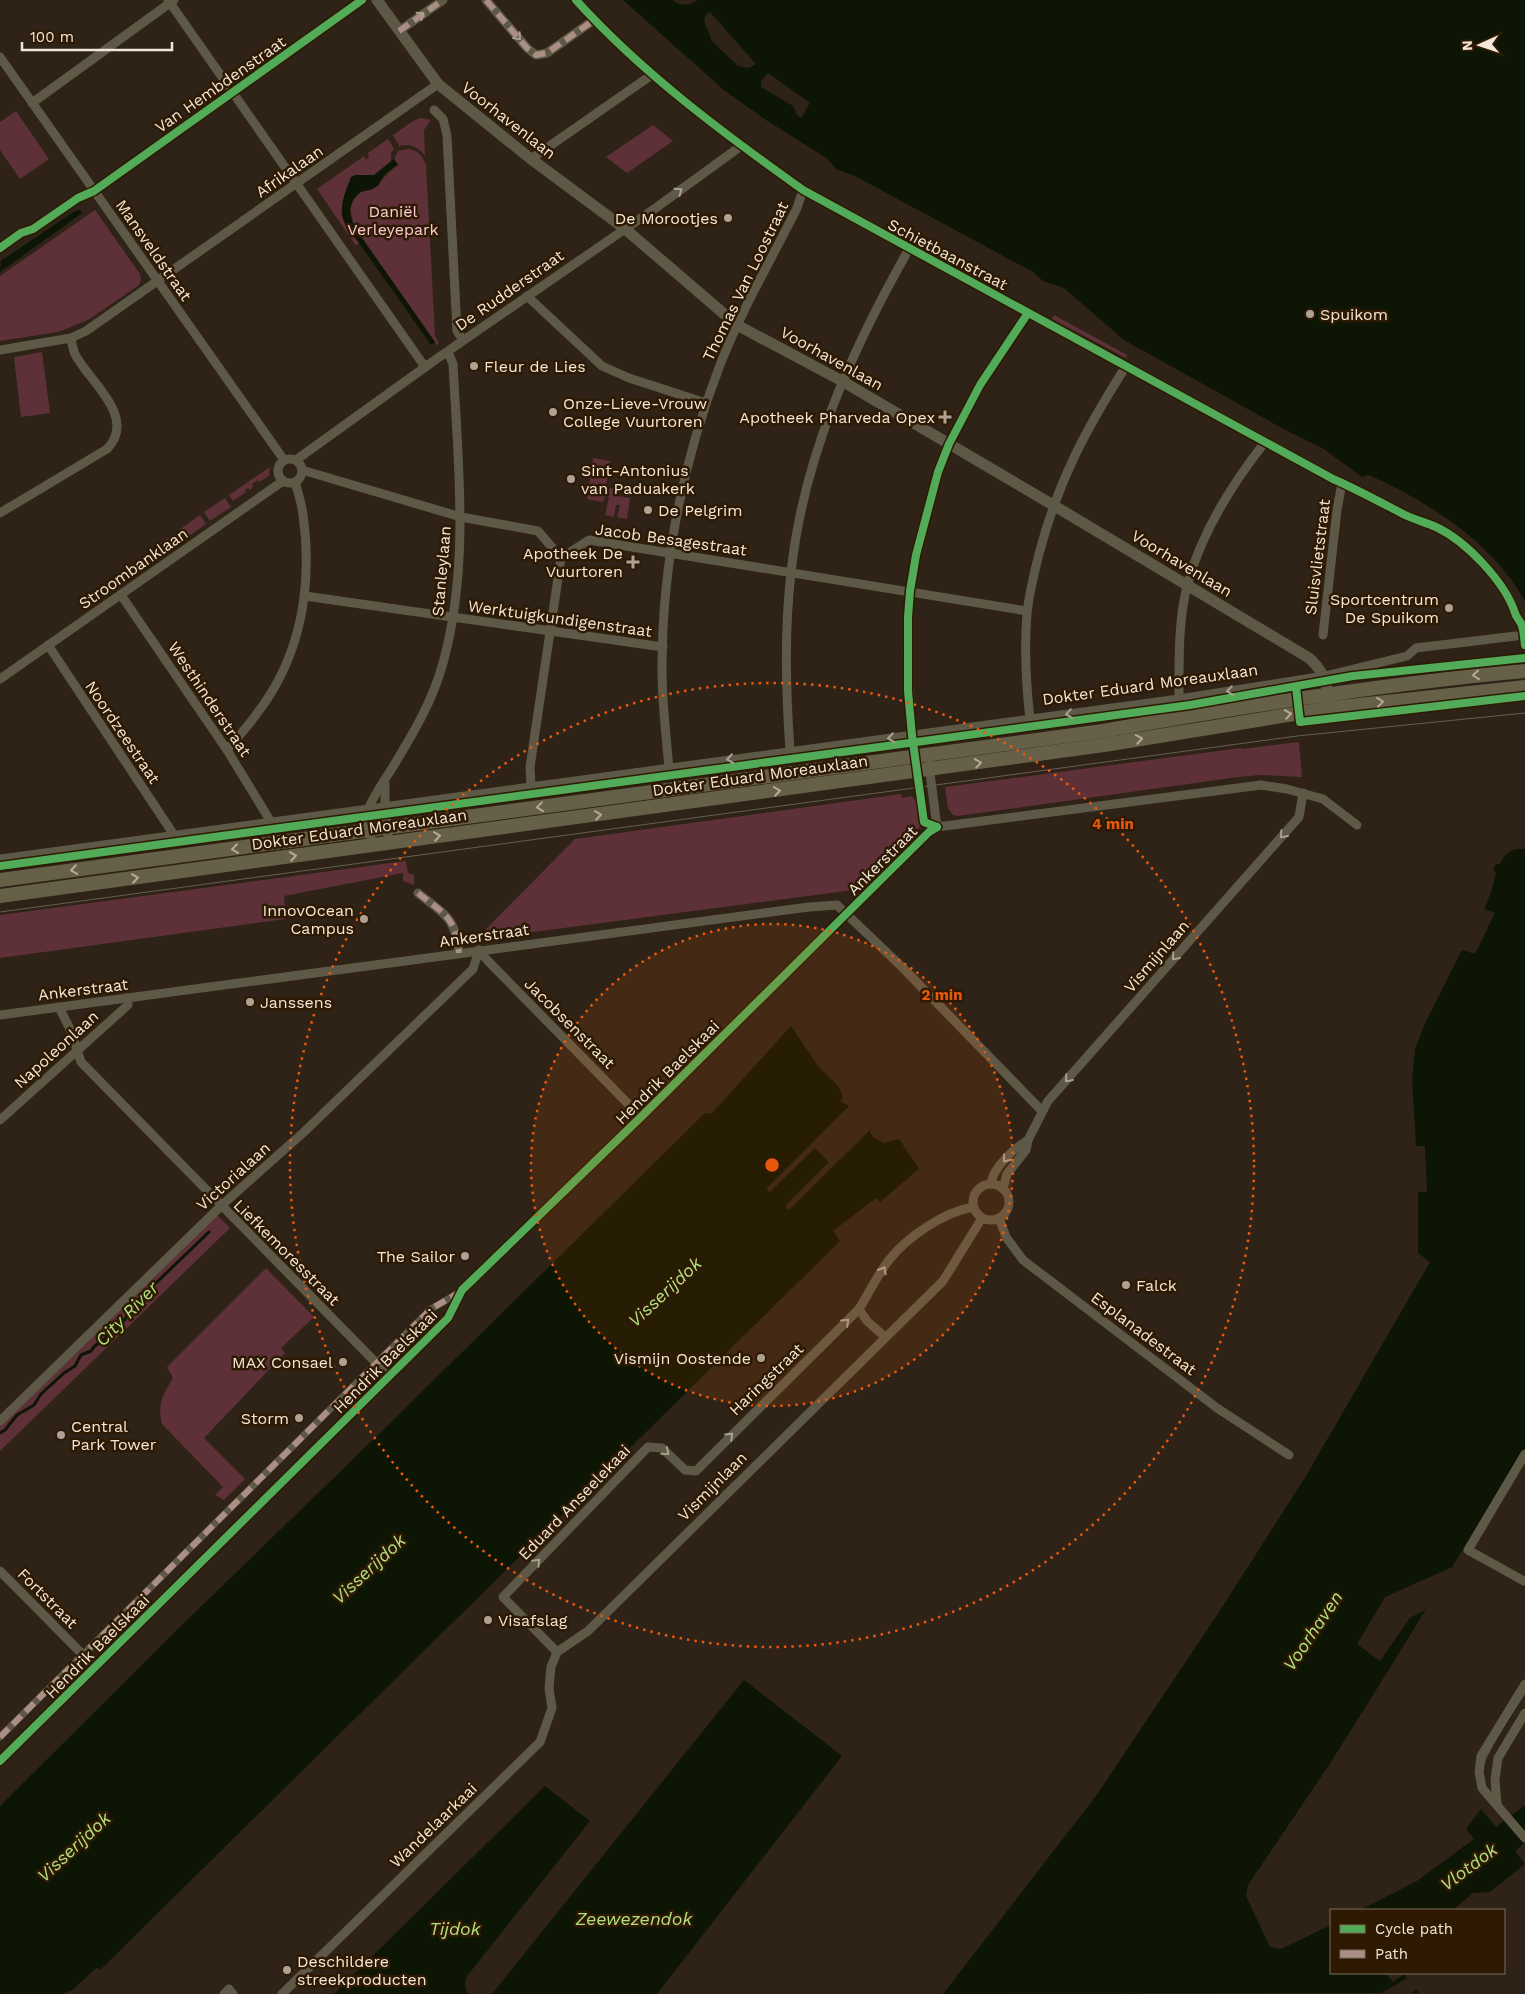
<svg xmlns="http://www.w3.org/2000/svg" width="1525" height="1994" font-family="'Work Sans',sans-serif">
<rect width="100%" height="100%" fill="#2e2316"/>
<g fill="#5e3139">
<path d="M16,111L49,159L20,179L0,150V122Z"/>
<path d="M421,118L431,120L424,130L425,155C417,147 410,143 399,146L393,135L413,121Z"/>
<path d="M653,125L673,141L627,173L606,157Z"/>
<path d="M388,139L394,149L391,153V161L374,175H356L351,177C349,182 348,188 346,193C336,218 344,223 359,243L356,246L317,189L364,156L366,160L369,157L368,153Z"/>
<path d="M407,149C417,149 423,156 426,165L435,336L439,343L437,345L355,228L350,210L354,199L361,192L372,189L398,164L394,159L398,151Z"/>
<path d="M95,210L140,274L141,280L139,285L88,320L58,332L0,341V276Z"/>
<path d="M1054,315L1127,355L1126,358L1052,319Z"/>
<path d="M42,352L50,413L21,417L14,357Z"/>
<path d="M593,458L610,461L606,487L619,490L618,496L630,498L627,519L617,517L620,505H616L614,517L605,515L609,497L605,496L603,502L587,499Z"/>
<path d="M270,467L269,476L259,482L258,480L252,484L253,487L250,490L248,488L245,490L246,492L233,501L229,495Z"/>
<path d="M225,498L231,507L210,521L204,512Z"/>
<path d="M200,515L206,524L185,539L179,530Z"/>
<path d="M176,533L182,542L162,555L156,546Z"/>
<path d="M1299,742L1302,777L1260,775L1238,777L958,816L953,815L948,808L945,787L1241,748L1242,749Z"/>
<path d="M901,794L902,798L911,796L917,801L921,824L915,834L854,890L487,938L482,933L575,839Z"/>
<path d="M406,861L408,873L414,875V885L403,881V873L284,896L286,919L0,958V915Z"/>
<path d="M217,1215L230,1228L0,1451V1425Z"/>
<path d="M266,1268L314,1317L281,1348L285,1353L204,1438L245,1479L224,1500L215,1495L223,1487L162,1424C157,1403 163,1395 173,1378L167,1367Z"/>
</g>
<g fill="#0d1504" fill-rule="evenodd">
<path d="M623,0H672C680,7 692,5 698,0H1525V601C1491,541 1430,503 1369,475L1362,477L1324,449L1289,432L1124,340L1064,288L1043,281L1033,272L855,176L836,169L828,159L766,120L725,91ZM710,12L756,64L748,68L738,66L712,41L704,21L706,14ZM768,73L810,103L801,118L797,115L793,106L761,87V81Z"/>
<path d="M394,159L398,165C393,168 386,172 383,177C380,181 380,185 376,187C371,191 366,190 361,192C347,200 349,217 355,228L435,342L431,345L345,223C338,207 345,193 351,177L356,175H374Z"/>
<path d="M80,210L82,213L78,216L0,272L1,261L75,211Z"/>
<path d="M1517,849H1525V1449L1378,1687L1329,1765L1248,1885L1246,1896L1270,1947L1281,1949L1331,1925V1973H1385L1393,1982L1404,1974L1419,1993L943,1994L1096,1796L1219,1612L1306,1476L1430,1262L1418,1253V1192H1427L1425,1146H1416L1412,1079L1415,1049L1426,1021L1462,950L1475,954L1495,913L1484,909L1492,890L1496,872L1493,870L1496,864H1500C1504,855 1508,851 1517,849Z"/>
<path d="M791,1026L818,1066L838,1086L843,1097L840,1101L849,1106L766,1189L770,1192L815,1148L829,1162L785,1206L789,1210L872,1128L870,1132L873,1137L884,1143L899,1139L919,1169L880,1202L876,1198L833,1231L840,1241L101,1969L96,1968L74,1989L62,1994H0V1806L185,1622L379,1434L705,1113L711,1114Z"/>
<path d="M744,1680L842,1756L657,1994H492Z"/>
<path d="M545,1786L590,1821L468,1975C464,1981 464,1987 468,1994H334Z"/>
<path d="M1525,1805V1842L1515,1851L1525,1864L1490,1892L1473,1893L1453,1910H1360L1417,1881L1474,1839L1466,1829L1481,1809L1496,1827Z"/>
</g>
<g fill="#2e2316">
<path d="M1459,1564L1432,1606L1410,1618L1380,1661L1357,1644L1385,1597Z"/>
<path d="M1409,1977L1418,1989L1410,1994H1380Z"/>
</g>
<g fill="none" stroke-linecap="round" stroke-linejoin="round">
<path stroke="#0d1504" stroke-width="3" d="M0,1433L5,1430L17,1415L34,1405L41,1394L64,1373L75,1366L81,1355L91,1351C94,1345 98,1344 103,1340C114,1332 128,1319 132,1306L209,1232"/>
<path stroke="#5e5947" stroke-width="7" d="M0,1737L431,1309L462,1291"/>
<g stroke="#5e5947" stroke-width="9">
<path d="M168,0L425,367"/>
<path d="M486,0L527,48L536,55L547,53L594,20"/>
<path d="M576,0C642,73 723,133 803,190L1342,483L1337,510L1323,635"/>
<path d="M399,31L443,0"/>
<path d="M0,57L284,460"/>
<path d="M32,103L174,0"/>
<path d="M434,110L443,119L447,135L457,331L463,340"/>
<path d="M531,159L653,74"/>
<path d="M94,191L362,0"/>
<path d="M527,296L602,366L629,378L706,403"/>
<path d="M0,350L71,338L86,331L438,84"/>
<circle cx="290" cy="471" r="12"/>
<path d="M296,460L435,360L657,207L741,146"/>
<path d="M302,470L461,517L538,531L561,558L589,540L1027,611"/>
<path d="M0,513L107,449C137,418 92,384 76,356C73,351 72,344 71,338"/>
<path d="M121,595L227,750L271,822"/>
<path d="M305,596L663,647"/>
<path d="M48,645L174,835"/>
<path d="M0,679L283,481"/>
<path d="M1179,699C1179,662 1178,622 1187,586C1201,533 1232,484 1265,442"/>
<path d="M1030,719C1026,684 1024,649 1027,614C1029,593 1034,574 1039,554C1058,481 1086,429 1126,366"/>
<path d="M912,735L907,655L910,591L916,555L938,472L949,444L980,385L1028,313"/>
<path d="M227,750C246,728 265,706 279,679C305,629 311,571 303,515C302,504 298,493 295,482"/>
<path d="M790,751C786,692 784,633 791,573C803,458 852,349 909,249"/>
<path d="M929,765L937,827"/>
<path d="M669,768C666,735 662,702 662,670C662,566 683,461 720,365C741,311 771,260 797,208L803,190"/>
<path d="M385,784V808L389,843"/>
<path d="M531,786L530,767L561,558"/>
<path d="M372,845C371,835 367,822 368,811C369,802 388,775 394,765C414,732 433,700 443,663C470,566 458,463 453,364L448,352"/>
<path d="M0,859L1179,699L1325,676L1407,656L1416,648L1516,636"/>
<path d="M418,893C445,915 455,916 459,953"/>
<path d="M479,950L487,960L641,1117"/>
<path d="M59,1007L71,1031L81,1062L389,1376"/>
<path d="M0,1015L809,907L837,905L901,966L1042,1111"/>
<path d="M0,1120L128,1005L127,998"/>
<path d="M991,1184C992,1168 1015,1148 1028,1140"/>
<circle cx="991" cy="1202" r="18"/>
<path d="M1003,1189L1007,1174L1026,1150L1028,1140L1048,1101L1299,817L1303,793"/>
<path d="M999,1218L1006,1237L1023,1260L1217,1408L1289,1455"/>
<path d="M885,1337L867,1321L859,1309C869,1293 878,1274 889,1260C907,1237 944,1212 973,1207"/>
<path d="M0,1421L221,1206L304,1132L473,969L479,950"/>
<path d="M0,1571L95,1667"/>
<path d="M1524,1581L1468,1550L1525,1454"/>
<path d="M557,1652L588,1631L943,1281L982,1218"/>
<path d="M557,1652L503,1597L648,1447L662,1448L685,1470L696,1471L859,1309"/>
<path d="M1525,1684L1481,1756L1479,1772L1482,1788L1525,1838"/>
<path d="M0,1761L448,1318L462,1290L641,1117L929,832L937,827L1261,785L1287,789L1323,799L1357,825"/>
<path d="M1497,1804L1495,1780L1498,1758L1525,1713"/>
<path d="M224,1994L229,1989L233,1994"/>
<path d="M282,1994L540,1742L552,1708L549,1688L551,1667L557,1652"/>
</g>
<path stroke="#5e5947" stroke-width="11" d="M377,0L438,84L531,159L624,228L737,325L842,381L1053,505L1309,658C1324,671 1326,683 1330,701"/>
<g stroke="#676049" stroke-width="14">
<path d="M0,880L1103,731C1243,706 1383,684 1525,671"/>
<path d="M0,896L1104,745L1331,708L1525,687"/>
</g>
<g stroke="#655f52" stroke-width="1">
<path d="M0,912L1297,736L1525,713"/>
<path d="M1525,1693C1514,1711 1488,1748 1483,1767C1482,1776 1483,1785 1487,1793C1496,1811 1512,1827 1525,1842"/>
</g>
<g stroke="#ac8f84" stroke-width="6" stroke-dasharray="12 6" stroke-linecap="butt">
<path d="M486,0L527,48L536,55L547,53L594,20"/>
<path d="M399,31L443,0"/>
<path d="M418,893C445,915 455,916 459,953"/>
<path d="M0,1737L431,1309L460,1292"/>
</g>
<g stroke="#2e1a02" stroke-width="11">
<g id="cycleway">
<path d="M576,0C642,73 723,133 803,190L1333,479C1356,489 1378,501 1401,513C1412,519 1425,522 1436,527C1466,541 1505,582 1515,613C1516,618 1521,621 1522,626C1524,632 1524,639 1525,645"/>
<path d="M0,248L21,233L33,229L78,198L94,191L362,0"/>
<path d="M1296,687L1300,722L1525,696"/>
<path d="M937,827L924,822L912,735L908,691V617L910,591L916,555L938,472L949,444L980,385L1028,313"/>
<path d="M0,866L1190,705L1353,676L1525,658"/>
<path d="M0,1761L448,1318L462,1290L641,1117L929,832L937,827"/>
</g>
</g>
<use href="#cycleway" stroke="#51ab58" stroke-width="8"/>
</g>
<defs><path id="oneway-chevron" d="M-2-3.5L2.5 0L-2 3.5" fill="none" stroke-width="1.6" stroke-linecap="round" stroke-linejoin="round" transform="scale(1.25)"/></defs>
<g stroke="#a9a090">
<use href="#oneway-chevron" transform="translate(421 15) rotate(-34)"/>
<use href="#oneway-chevron" transform="translate(518 37) rotate(49)"/>
<use href="#oneway-chevron" transform="translate(679 191) rotate(-35)"/>
<use href="#oneway-chevron" transform="translate(1230 691) rotate(171)"/>
<use href="#oneway-chevron" transform="translate(1069 714) rotate(172)"/>
<use href="#oneway-chevron" transform="translate(891 738) rotate(172)"/>
<use href="#oneway-chevron" transform="translate(730 759) rotate(172)"/>
<use href="#oneway-chevron" transform="translate(1283 835) rotate(131)"/>
<use href="#oneway-chevron" transform="translate(1175 957) rotate(131)"/>
<use href="#oneway-chevron" transform="translate(1068 1079) rotate(131)"/>
<use href="#oneway-chevron" transform="translate(1006 1159) rotate(129)"/>
<use href="#oneway-chevron" transform="translate(883 1270) rotate(-60)"/>
<use href="#oneway-chevron" transform="translate(846 1322) rotate(-44)"/>
<use href="#oneway-chevron" transform="translate(730 1436) rotate(-44)"/>
<use href="#oneway-chevron" transform="translate(666 1452) rotate(39)"/>
<use href="#oneway-chevron" transform="translate(537 1562) rotate(-46)"/>
</g>
<g stroke="#b5aa98">
<use href="#oneway-chevron" transform="translate(1476 675) rotate(175)"/>
<use href="#oneway-chevron" transform="translate(1380 702) rotate(-7)"/>
<use href="#oneway-chevron" transform="translate(1288 714) rotate(-9)"/>
<use href="#oneway-chevron" transform="translate(1139 739) rotate(-10)"/>
<use href="#oneway-chevron" transform="translate(978 763) rotate(-8)"/>
<use href="#oneway-chevron" transform="translate(777 791) rotate(-8)"/>
<use href="#oneway-chevron" transform="translate(540 807) rotate(173)"/>
<use href="#oneway-chevron" transform="translate(598 815) rotate(-8)"/>
<use href="#oneway-chevron" transform="translate(437 836) rotate(-8)"/>
<use href="#oneway-chevron" transform="translate(235 849) rotate(172)"/>
<use href="#oneway-chevron" transform="translate(293 856) rotate(-8)"/>
<use href="#oneway-chevron" transform="translate(74 870) rotate(172)"/>
<use href="#oneway-chevron" transform="translate(135 878) rotate(-8)"/>
</g>
<circle cx="772" cy="1165" r="241" fill="#e8590c" fill-opacity=".12"/>
<g fill="none" stroke="#e8590c" stroke-width="2.5" stroke-dasharray="2.5 5">
<circle cx="772" cy="1165" r="241"/>
<circle cx="772" cy="1165" r="482"/>
</g>
<g fill="#afa294" stroke="#2e1a02" stroke-width="2">
<circle cx="728" cy="218" r="5"/>
<circle cx="1310" cy="314" r="5"/>
<circle cx="474" cy="366" r="5"/>
<circle cx="553" cy="412" r="5"/>
<path d="M942.5 409.5h5v5h5v5h-5v5h-5v-5h-5v-5h5z"/>
<circle cx="571" cy="479" r="5"/>
<circle cx="648" cy="510" r="5"/>
<path d="M630.5 554.5h5v5h5v5h-5v5h-5v-5h-5v-5h5z"/>
<circle cx="1449" cy="608" r="5"/>
<circle cx="364" cy="919" r="5"/>
<circle cx="250" cy="1002" r="5"/>
<circle cx="465" cy="1256" r="5"/>
<circle cx="1126" cy="1285" r="5"/>
<circle cx="761" cy="1358" r="5"/>
<circle cx="343" cy="1362" r="5"/>
<circle cx="299" cy="1418" r="5"/>
<circle cx="61" cy="1435" r="5"/>
<circle cx="488" cy="1620" r="5"/>
<circle cx="287" cy="1970" r="5"/>
</g>
<g text-anchor="middle" stroke-width="5" stroke-linejoin="round" paint-order="stroke">
<g font-size="16" fill="#f4e6d8" stroke="#2e1a02">
<text transform="translate(220 84) rotate(-35)" y="6">Van Hembdenstraat</text>
<text transform="translate(509 120) rotate(38)" y="6">Voorhavenlaan</text>
<text transform="translate(289 171) rotate(-35)" y="6">Afrikalaan</text>
<text transform="translate(154 250) rotate(55)" y="6">Mansveldstraat</text>
<text transform="translate(948 254) rotate(28)" y="6">Schietbaanstraat</text>
<text transform="translate(745 281) rotate(-64)" y="6">Thomas Van Loostraat</text>
<text transform="translate(509 290) rotate(-35)" y="6">De Rudderstraat</text>
<text transform="translate(832 358) rotate(29)" y="6">Voorhavenlaan</text>
<text transform="translate(671 539) rotate(8)" y="6">Jacob Besagestraat</text>
<text transform="translate(1317 557) rotate(-83)" y="6">Sluisvlietstraat</text>
<text transform="translate(1182 563) rotate(31)" y="6">Voorhavenlaan</text>
<text transform="translate(133 568) rotate(-35)" y="6">Stroombanklaan</text>
<text transform="translate(441 571) rotate(-85)" y="6">Stanleylaan</text>
<text transform="translate(560 618) rotate(8)" y="6">Werktuigkundigenstraat</text>
<text transform="translate(1150 684) rotate(-8)" y="6">Dokter Eduard Moreauxlaan</text>
<text transform="translate(210 699) rotate(56)" y="6">Westhinderstraat</text>
<text transform="translate(123 732) rotate(56)" y="6">Noordzeestraat</text>
<text transform="translate(760 775) rotate(-8)" y="6">Dokter Eduard Moreauxlaan</text>
<text transform="translate(359 829) rotate(-8)" y="6">Dokter Eduard Moreauxlaan</text>
<text transform="translate(882 860) rotate(-45)" y="6">Ankerstraat</text>
<text transform="translate(484 935) rotate(-8)" y="6">Ankerstraat</text>
<text transform="translate(1156 956) rotate(-49)" y="6">Vismijnlaan</text>
<text transform="translate(83 989) rotate(-7)" y="6">Ankerstraat</text>
<text transform="translate(570 1023) rotate(45)" y="6">Jacobsenstraat</text>
<text transform="translate(56 1049) rotate(-42)" y="6">Napoleonlaan</text>
<text transform="translate(667 1072) rotate(-45)" y="6">Hendrik Baelskaai</text>
<text transform="translate(233 1176) rotate(-42)" y="6">Victorialaan</text>
<text transform="translate(287 1252) rotate(45)" y="6">Liefkemoresstraat</text>
<text transform="translate(1144 1333) rotate(37)" y="6">Esplanadestraat</text>
<text transform="translate(385 1361) rotate(-45)" y="6">Hendrik Baelskaai</text>
<text transform="translate(766 1379) rotate(-44)" y="6">Haringstraat</text>
<text transform="translate(712 1486) rotate(-45)" y="6">Vismijnlaan</text>
<text transform="translate(574 1502) rotate(-46)" y="6">Eduard Anseelekaai</text>
<text transform="translate(48 1598) rotate(45)" y="6">Fortstraat</text>
<text transform="translate(97 1646) rotate(-45)" y="6">Hendrik Baelskaai</text>
<text transform="translate(433 1825) rotate(-44)" y="6">Wandelaarkaai</text>
</g>
<g font-size="16" fill="#facbd3" stroke="#2e1a02">
<text x="393" y="217">Daniël<tspan x="393" dy="18">Verleyepark</tspan></text>
</g>
<g font-size="16" fill="#f4e6d8" stroke="#2e1a02" text-anchor="start">
<text x="718" y="224" text-anchor="end">De Morootjes</text>
<text x="1320" y="320">Spuikom</text>
<text x="484" y="372">Fleur de Lies</text>
<text x="563" y="409">Onze-Lieve-Vrouw<tspan x="563" dy="18">College Vuurtoren</tspan></text>
<text x="935" y="423" text-anchor="end">Apotheek Pharveda Opex</text>
<text x="581" y="476">Sint-Antonius<tspan x="581" dy="18">van Paduakerk</tspan></text>
<text x="658" y="516">De Pelgrim</text>
<text x="623" y="559" text-anchor="end">Apotheek De<tspan x="623" dy="18">Vuurtoren</tspan></text>
<text x="1439" y="605" text-anchor="end">Sportcentrum<tspan x="1439" dy="18">De Spuikom</tspan></text>
<text x="354" y="916" text-anchor="end">InnovOcean<tspan x="354" dy="18">Campus</tspan></text>
<text x="260" y="1008">Janssens</text>
<text x="455" y="1262" text-anchor="end">The Sailor</text>
<text x="1136" y="1291">Falck</text>
<text x="751" y="1364" text-anchor="end">Vismijn Oostende</text>
<text x="333" y="1368" text-anchor="end">MAX Consael</text>
<text x="289" y="1424" text-anchor="end">Storm</text>
<text x="71" y="1432">Central<tspan x="71" dy="18">Park Tower</tspan></text>
<text x="498" y="1626">Visafslag</text>
<text x="297" y="1967">Deschildere<tspan x="297" dy="18">streekproducten</tspan></text>
</g>
<g font-size="18" font-style="italic" fill="#b0e180" stroke="#2e1a02">
<text transform="translate(665 1292) rotate(-43)" y="6">Visserijdok</text>
<text transform="translate(127 1314) rotate(-46)" y="6">City River</text>
<text transform="translate(369 1569) rotate(-43)" y="6">Visserijdok</text>
<text transform="translate(1313 1631) rotate(-56)" y="6">Voorhaven</text>
<text transform="translate(74 1847) rotate(-43)" y="6">Visserijdok</text>
<text transform="translate(1469 1867) rotate(-37)" y="6">Vlotdok</text>
<text x="634" y="1925">Zeewezendok</text>
<text x="455" y="1935">Tijdok</text>
</g>
</g>
<circle cx="772" cy="1165" r="8" fill="#e8590c" stroke="#2e1a02" stroke-width="2.5"/>
<g font-size="15" text-anchor="middle" font-weight="bold" fill="#e8590c" stroke="#2e1a02" stroke-width="5" stroke-linejoin="round" paint-order="stroke">
<text x="1113" y="829">4 min</text>
<text x="942" y="1000">2 min</text>
</g>
<rect x="1330" y="1909" width="175" height="65" fill="#2e1a02" stroke="#7d6c58"/>
<rect x="1340" y="1925" width="25" height="8" fill="#51ab58" stroke="#7d6c58"/>
<text x="1375" y="1934" font-size="15" fill="#f4e6d8">Cycle path</text>
<rect x="1340" y="1950" width="25" height="8" fill="#ac8f84" stroke="#7d6c58"/>
<text x="1375" y="1959" font-size="15" fill="#f4e6d8">Path</text>
<g transform="translate(1480 45) rotate(267)" stroke="#2e1a02" stroke-width="4" paint-order="stroke">
<path d="M0-4L9 19L0 12L-9 19Z" fill="#f4e6d8"/>
<text y="-8" font-size="14" font-weight="bold" text-anchor="middle" fill="#f4e6d8">N</text>
</g>
<path d="M22 42v8h150v-8" fill="none" stroke="#f4e6d8" stroke-width="2.5"/>
<text x="30" y="42" font-size="15" fill="#f4e6d8" stroke="#2e1a02" stroke-width="4" paint-order="stroke">100 m</text>
</svg>
